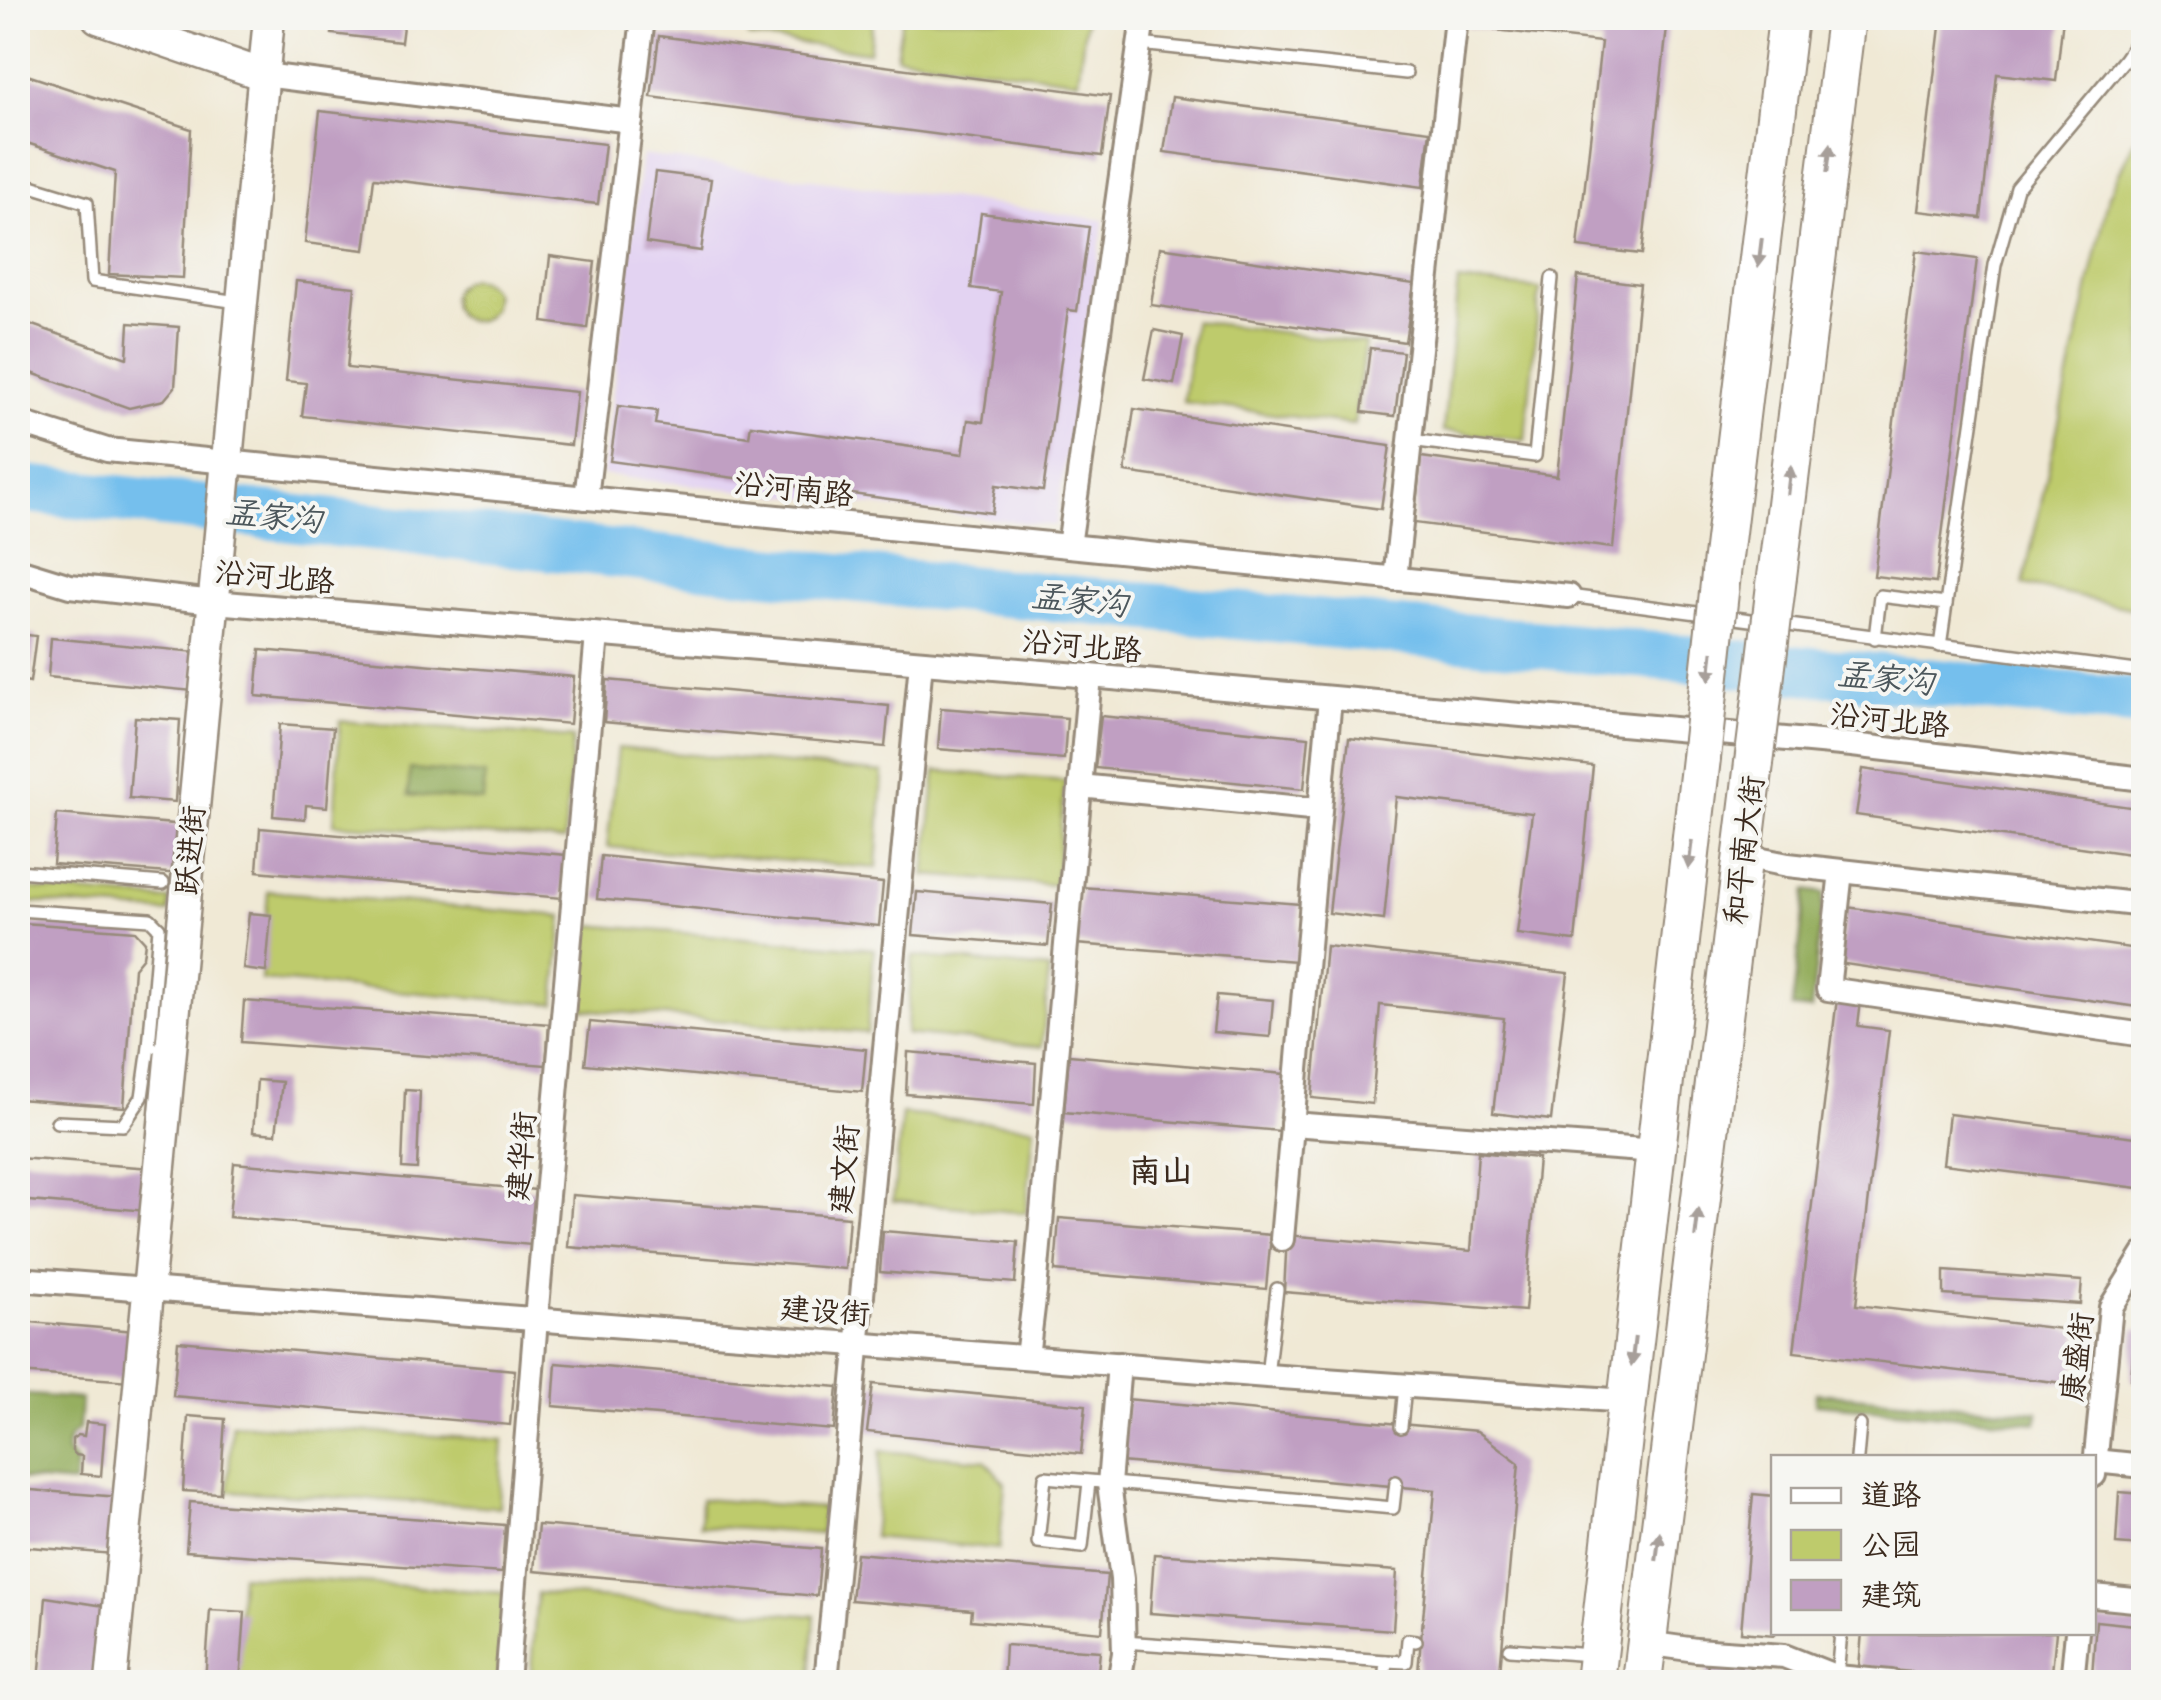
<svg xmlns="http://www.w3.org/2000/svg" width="2161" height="1700" font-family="Itim,'LXGW WenKai TC',sans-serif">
<rect width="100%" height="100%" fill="#f6f6f2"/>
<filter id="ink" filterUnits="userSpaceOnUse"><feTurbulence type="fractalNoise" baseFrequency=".01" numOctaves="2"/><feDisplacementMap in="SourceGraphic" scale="20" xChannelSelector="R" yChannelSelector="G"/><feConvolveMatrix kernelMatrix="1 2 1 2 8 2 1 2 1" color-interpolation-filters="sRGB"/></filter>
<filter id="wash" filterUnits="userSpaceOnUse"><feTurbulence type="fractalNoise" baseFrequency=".0048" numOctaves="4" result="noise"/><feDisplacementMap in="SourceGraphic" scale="40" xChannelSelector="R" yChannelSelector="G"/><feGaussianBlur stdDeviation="2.25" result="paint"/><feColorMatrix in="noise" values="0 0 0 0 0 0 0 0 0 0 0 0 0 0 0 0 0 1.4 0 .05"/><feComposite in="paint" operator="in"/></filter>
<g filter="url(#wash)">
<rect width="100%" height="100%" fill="#f0e9d5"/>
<path fill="#e3d3f2" d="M642,155L1104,220L1055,526L603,475Z"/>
<g fill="#becb6c" stroke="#7c7a45" stroke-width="2.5">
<path d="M750,18H873L869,52L748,37Z"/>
<path d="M902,18H1086L1078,80L896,56Z"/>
<path d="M2143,121V611L2023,585L2109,195Z"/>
<circle cx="473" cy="300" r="21"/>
<path d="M1458,281L1540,289L1525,440L1443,431Z"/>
<path d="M1194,321L1365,343L1354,425L1183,402Z"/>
<path d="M340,721L573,738L564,841L334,824Z"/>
<path d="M618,748L883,773L877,868L607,847Z"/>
<path d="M936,771L1065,781L1055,885L925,875Z"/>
<path d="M18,888L170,900L169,913L18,901Z"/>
<path d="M268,891L563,916L555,1004L261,980Z"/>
<path d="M589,925L874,949L867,1033L582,1009Z"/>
<path d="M913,956L1049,969L1042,1047L906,1034Z"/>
<path d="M902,1114L1034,1127L1026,1213L893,1201Z"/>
<path d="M232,1424L503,1440L499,1507L228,1491Z"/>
<path d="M881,1451L985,1460L1005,1483L999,1549L873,1537Z"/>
<path d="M701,1499L822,1508L821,1534L700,1526Z"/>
<path d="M241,1575L504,1593L498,1682H234Z"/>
<path d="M537,1593L815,1616L811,1682H530Z"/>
</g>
<g fill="#96af60" stroke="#686c3f" stroke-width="2.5">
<path d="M410,769L485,775L483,801L408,795Z"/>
<path d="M1806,890L1824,893L1811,1010L1792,1008Z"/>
<path d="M1816,1393L2038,1412L2037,1423L1815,1404Z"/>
<path d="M18,1394L81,1399L79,1430C69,1435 66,1442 67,1453L76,1461L74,1484L18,1479Z"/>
</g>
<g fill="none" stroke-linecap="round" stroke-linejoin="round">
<path stroke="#74bfed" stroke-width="48" d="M18,488L726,566L2144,703"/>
</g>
<g id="blocks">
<g fill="#c09fc2">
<path d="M334,18H404L401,42L332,34Z"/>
<path d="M1468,18H1668L1642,254L1578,247L1601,42L1467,27Z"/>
<path d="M1941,18L2001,22V18H2063L2056,81L1997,74L1981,218L1918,211Z"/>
<path d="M659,36L1110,96L1102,156L651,97Z"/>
<path d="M18,72L191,129L183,278L109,274L115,172L18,140Z"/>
<path d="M1172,97L1430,131L1423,187L1164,152Z"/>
<path d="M320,111L605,144L598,204L374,178L365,250L305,243Z"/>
<path d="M655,172L711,179L701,251L646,243Z"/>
<path d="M981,213L1089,227L1077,311L1068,310L1043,491L996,485L992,513L610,461L618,406L657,411L655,424L749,437L751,425L963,454L968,420L983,422L1001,292L971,288Z"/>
<path d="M1160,247L1414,284L1405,342L1151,305Z"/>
<path d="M1916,251L1977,259L1936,583L1874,576Z"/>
<path d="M550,256L595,262L587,328L543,322Z"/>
<path d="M1578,276L1640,284L1613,548L1414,523L1421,457L1557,476Z"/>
<path d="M296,281L355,287L347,368L577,392L571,445L302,416L306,383L286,381Z"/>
<path d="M18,320L127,358L129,323L179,327L175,387L164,400L129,408L18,368Z"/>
<path d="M1154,330L1183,336L1174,384L1144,379Z"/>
<path d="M1370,348L1403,352L1395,416L1362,412Z"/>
<path d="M1134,409L1390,446L1381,509L1125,472Z"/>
<path d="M18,634L36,636L30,682L18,680Z"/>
<path d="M51,638L197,652L193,691L48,677Z"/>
<path d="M260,650L574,677L570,724L256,696Z"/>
<path d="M607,680L889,706L885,747L604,722Z"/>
<path d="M941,708L1067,718L1064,759L938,749Z"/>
<path d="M1101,716L1309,737L1304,789L1095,768Z"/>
<path d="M135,717L180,720L175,802L129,798Z"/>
<path d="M280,724L333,728L327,807L306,805L305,819L273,816Z"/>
<path d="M1349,738L1593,766L1575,941L1517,934L1532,813L1396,797L1384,920L1329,913Z"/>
<path d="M1863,769L2144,809V856L1856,815Z"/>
<path d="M57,814L185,825L181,874L53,864Z"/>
<path d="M260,828L566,855L562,898L257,871Z"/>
<path d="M601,856L883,883L879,926L597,899Z"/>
<path d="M1081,887L1300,904L1296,961L1076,944Z"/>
<path d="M917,892L1052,904L1048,946L913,935Z"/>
<path d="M1847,907L2144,950V1008L1838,963Z"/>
<path d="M249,913L271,915L266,972L243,969Z"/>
<path d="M23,923L135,931L145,942L143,957L134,968L124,1107L18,1099V999Z"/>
<path d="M1326,946L1568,973L1551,1120L1493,1113L1504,1018L1380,1005L1372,1104L1312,1098Z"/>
<path d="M1217,995L1273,1000L1270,1037L1213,1032Z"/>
<path d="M1837,998L1861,1001L1858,1026L1889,1030L1856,1305L2079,1331L2073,1384L1794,1352Z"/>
<path d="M244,1001L549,1024L546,1065L241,1042Z"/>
<path d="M590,1022L866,1049L862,1092L585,1064Z"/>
<path d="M908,1052L1036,1063L1034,1104L906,1094Z"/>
<path d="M1069,1055L1285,1074L1280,1131L1064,1112Z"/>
<path d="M257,1080L282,1082L276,1134L253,1132Z"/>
<path d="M405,1090L420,1091L417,1169L402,1168Z"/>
<path d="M1949,1114L2144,1138L2139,1188L1943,1164Z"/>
<path d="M1478,1152L1538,1158L1525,1311L1284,1292L1287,1235L1471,1251Z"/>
<path d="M18,1158L151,1168L147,1211L18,1200Z"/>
<path d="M234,1163L536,1190L531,1245L229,1217Z"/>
<path d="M572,1195L849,1217L845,1269L568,1247Z"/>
<path d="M1059,1218L1271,1235L1266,1289L1055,1271Z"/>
<path d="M883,1231L1018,1242L1015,1283L880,1272Z"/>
<path d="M1944,1271L2082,1281L2080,1304L1944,1295Z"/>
<path d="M18,1321L135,1331L130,1381L18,1373Z"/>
<path d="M2135,1329L2144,1330V1382L2131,1381Z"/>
<path d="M178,1341L515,1370L510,1425L173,1396Z"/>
<path d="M556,1363L838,1387L834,1430L553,1406Z"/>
<path d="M873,1384L1086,1405L1081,1454L867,1432Z"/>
<path d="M1126,1399L1477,1431L1519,1463L1499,1682H1417L1435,1490L1121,1462Z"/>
<path d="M188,1416L225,1419L220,1493L183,1491Z"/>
<path d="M86,1422L105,1424L101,1476L81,1474L82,1456L76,1455L72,1451V1439L78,1435L84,1436Z"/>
<path d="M18,1489L119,1497L113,1554L18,1546Z"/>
<path d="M2119,1492L2144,1494V1546L2116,1544Z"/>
<path d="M1753,1494L1774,1496V1635L1741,1632Z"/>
<path d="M190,1502L505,1525L502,1573L186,1551Z"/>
<path d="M538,1525L821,1549L817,1596L534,1571Z"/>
<path d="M856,1553L1107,1575L1102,1632L971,1620L972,1610L851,1600Z"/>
<path d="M1154,1554L1397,1571L1393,1630L1150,1613Z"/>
<path d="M46,1597L104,1606L96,1682H39Z"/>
<path d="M210,1610L245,1612L240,1682H205Z"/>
<path d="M2096,1621L2144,1626V1680L2092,1676Z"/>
<path d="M1862,1632H2056L2051,1682H2018L1859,1667Z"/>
<path d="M1005,1645L1100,1651L1097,1682H1003Z"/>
<path d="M1708,1661L1750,1666L1749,1682H1706Z"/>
</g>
</g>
</g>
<g filter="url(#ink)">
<use href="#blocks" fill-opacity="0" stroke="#968a7a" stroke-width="2.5"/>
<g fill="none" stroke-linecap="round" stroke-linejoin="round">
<g stroke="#968a7a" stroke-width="16">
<g id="service">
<path d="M1140,44L1406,73"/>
<path d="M18,182L87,203L92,281L238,302"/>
<path d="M1410,440L1535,456L1552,278"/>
<path d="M1569,596L2144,672"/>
<path d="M1875,638L1880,596L1946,604L1995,265L2017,188L2124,60L2144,31"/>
<path d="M1940,646L1946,604"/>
<path d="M18,871L163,883"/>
<path d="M18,910L150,919L159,928L149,1047"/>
<path d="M57,1122L123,1125L142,1097L149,1047H152"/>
<path d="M1267,1376L1277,1289"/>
<path d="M1401,1427L1405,1386"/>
<path d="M1857,1458L1860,1425"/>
<path d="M1089,1482L1082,1547L1038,1542L1045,1477L1393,1508L1396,1482"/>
<path d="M1124,1642L1386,1661L1384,1682"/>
<path d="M1510,1649L1591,1655"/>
<path d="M1386,1661L1406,1662L1408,1640L1416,1641"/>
<path d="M1837,1677L1841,1632"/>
</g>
</g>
<g stroke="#968a7a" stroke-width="28">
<g id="minor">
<path d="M264,75L631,121"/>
<path d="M18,422L107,450L1569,596"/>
<path d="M586,498L643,18"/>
<path d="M1069,546L1143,18"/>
<path d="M18,570L70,586L214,602L1090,676L1852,745L2144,779"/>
<path d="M1395,579L1456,18"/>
<path d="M1080,786L1320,810"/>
<path d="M1743,856L1788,865L2144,905"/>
<path d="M1841,871L1828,989L2144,1035"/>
<path d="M1292,1124L1656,1151"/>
<path d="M1282,1239L1330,698"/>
<path d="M18,1279L1267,1376L1627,1401"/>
<path d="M1027,1357L1035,1291L1090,676"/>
<path d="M2095,1461L2144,1466"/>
<path d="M2094,1475L2111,1307L2144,1254"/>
<path d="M2094,1596L2144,1601"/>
<path d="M1646,1643L1696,1650L1784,1656L1837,1677L1891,1682"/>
<path d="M507,1682L536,1319L597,635"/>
<path d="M826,1682L921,662"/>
<path d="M1119,1682L1124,1653L1122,1579L1109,1484L1119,1364"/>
<path d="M2072,1682L2077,1632"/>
</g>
</g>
<g stroke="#968a7a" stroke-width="35">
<g id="tertiary">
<path d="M98,18L264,75"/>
<path d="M111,1682L269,18"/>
</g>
</g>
<g stroke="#968a7a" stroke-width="42">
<g id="primary">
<path d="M1721,574L1788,18"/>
<path d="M1777,577L1846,18"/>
<path d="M1595,1682L1701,758"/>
<path d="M1642,1682L1754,763"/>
</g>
</g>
<use href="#service" stroke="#fff" stroke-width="11"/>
<use href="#minor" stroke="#fff" stroke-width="22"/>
<use href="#tertiary" stroke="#fff" stroke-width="30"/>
<use href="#primary" stroke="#fff" stroke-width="38"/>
<g stroke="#968a7a" stroke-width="42" stroke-linecap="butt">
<g id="primary-bridge">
<path d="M1701,758L1721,574"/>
<path d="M1754,763L1777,577"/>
</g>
</g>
<use href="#primary-bridge" stroke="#fff" stroke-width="38"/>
</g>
<defs><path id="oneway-solid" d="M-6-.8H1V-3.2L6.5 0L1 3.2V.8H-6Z" transform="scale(2.5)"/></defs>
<g fill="#a79f9a">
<use href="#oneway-solid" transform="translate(1829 158) rotate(-83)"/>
<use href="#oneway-solid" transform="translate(1760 253) rotate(97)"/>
<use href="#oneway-solid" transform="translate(1789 480) rotate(-83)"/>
<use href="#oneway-solid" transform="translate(1711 666) rotate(96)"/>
<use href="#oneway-solid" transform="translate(1690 855) rotate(97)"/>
<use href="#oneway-solid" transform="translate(1697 1223) rotate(-83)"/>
<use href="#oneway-solid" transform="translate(1633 1352) rotate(97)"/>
<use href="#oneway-solid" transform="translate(1658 1546) rotate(-83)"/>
</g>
</g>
<g text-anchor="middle" stroke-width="8" stroke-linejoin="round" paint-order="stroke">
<g font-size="30" fill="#3b2a1e" stroke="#f6f6f2">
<text transform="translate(794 489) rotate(6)" y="10">沿河南路</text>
<text transform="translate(275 577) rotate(5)" y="10">沿河北路</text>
<text transform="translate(1082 646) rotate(5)" y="10">沿河北路</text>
<text transform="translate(1890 720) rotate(6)" y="10">沿河北路</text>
<text transform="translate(190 850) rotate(-85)" y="10">跃进街</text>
<text transform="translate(1744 850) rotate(-83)" y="10">和平南大街</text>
<text transform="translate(521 1156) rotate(-85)" y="10">建华街</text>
<text transform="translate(844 1169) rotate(-85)" y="10">建文街</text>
<text transform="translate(825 1311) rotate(4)" y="10">建设街</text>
<text transform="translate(2077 1357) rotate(-83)" y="10">康盛街</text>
</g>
<g font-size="32" font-style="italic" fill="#4c575c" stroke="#f6f6f2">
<text transform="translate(274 516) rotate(6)" y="11">孟家沟</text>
<text transform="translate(1080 600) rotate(6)" y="11">孟家沟</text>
<text transform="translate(1886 678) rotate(6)" y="11">孟家沟</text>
</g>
<g font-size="32" font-weight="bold" fill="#3b2a1e" stroke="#f6f6f2">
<text x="1161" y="1182">南山</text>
</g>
</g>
<rect width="2161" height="1700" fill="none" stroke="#f6f6f2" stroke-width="60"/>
<rect x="1771" y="1455" width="325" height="180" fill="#f6f6f2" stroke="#aba49d" stroke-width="2.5"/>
<rect x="1791" y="1488" width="50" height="15" fill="#ffffff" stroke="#aba49d" stroke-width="2.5"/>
<text x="1861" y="1505" font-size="30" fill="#3b2a1e">道路</text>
<rect x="1791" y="1530" width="50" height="30" fill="#becb6c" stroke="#aba49d" stroke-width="2.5"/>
<text x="1861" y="1555" font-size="30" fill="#3b2a1e">公园</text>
<rect x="1791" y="1580" width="50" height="30" fill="#c09fc2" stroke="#aba49d" stroke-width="2.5"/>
<text x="1861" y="1605" font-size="30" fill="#3b2a1e">建筑</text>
</svg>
